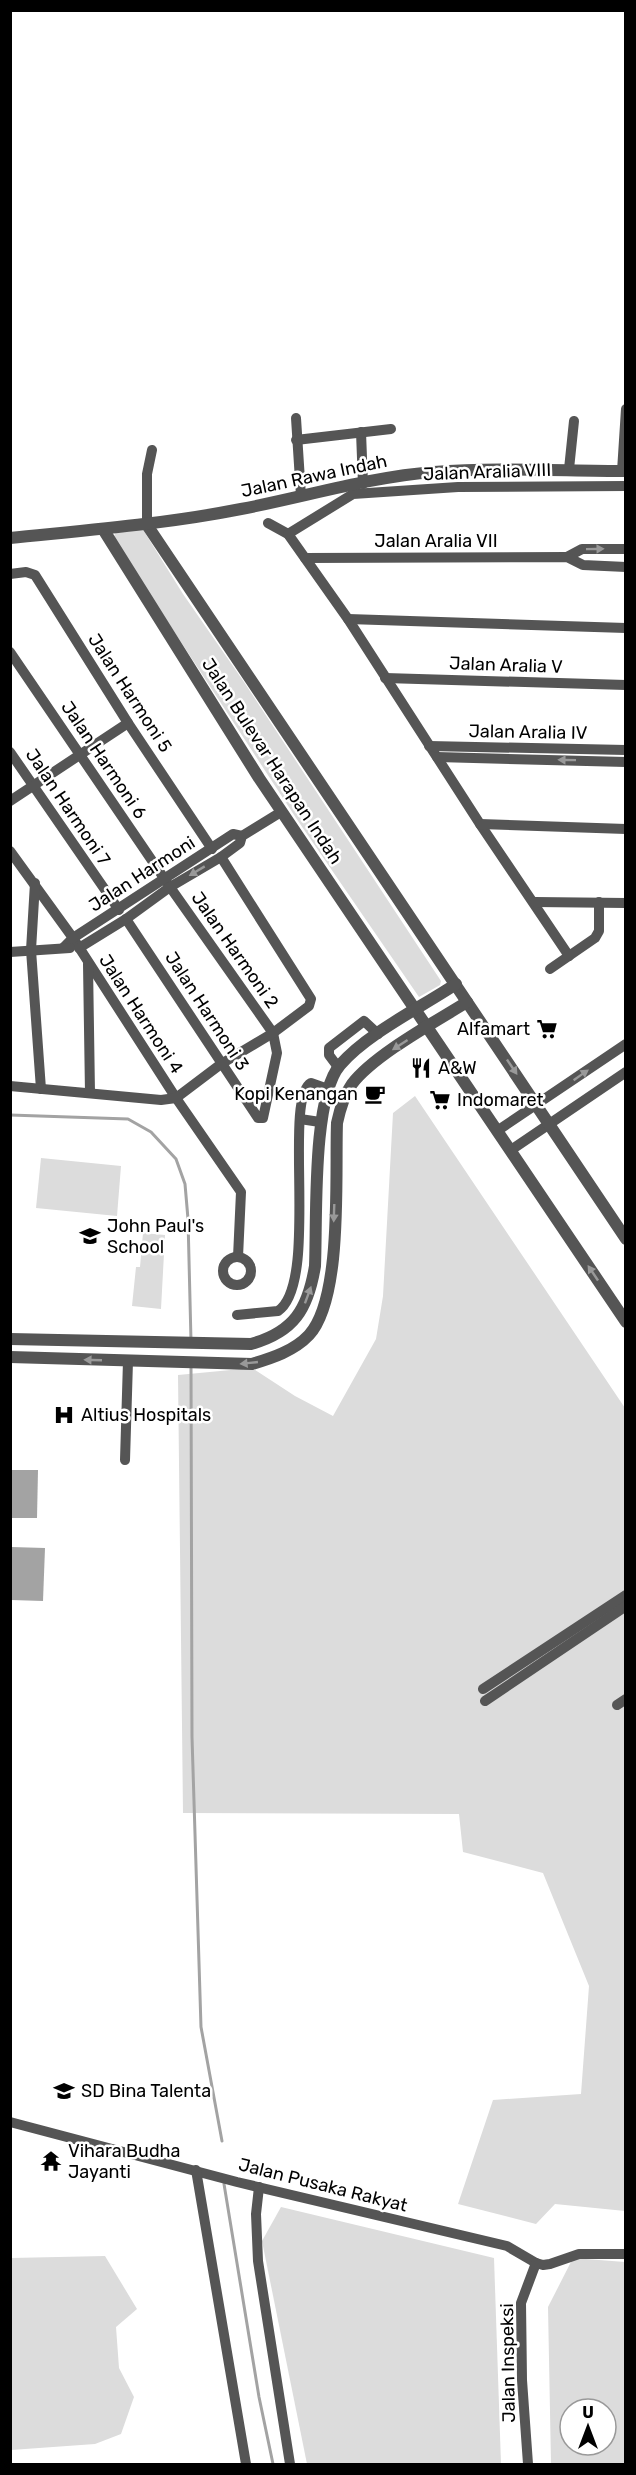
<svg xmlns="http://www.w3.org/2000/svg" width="636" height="2475" font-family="Rubik,sans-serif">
<rect width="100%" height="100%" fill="#fff"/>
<g fill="#dcdcdc" fill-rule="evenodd">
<path d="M142,528L183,594L244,682L441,981L440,985L419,997L296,818L113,538L116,532Z"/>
<path d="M415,1096L625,1408V2211L555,2204L536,2224L458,2204L493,2100L581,2094L589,1986L543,1873L463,1852L459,1814L183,1813L178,1375L252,1368L295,1396L333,1416L376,1339L383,1296L393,1113Z"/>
<path d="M41,1158L121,1166L117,1216L36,1208Z"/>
<path d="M143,1233L165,1235L161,1309L132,1306L136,1267H140Z"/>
<path d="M281,2207L494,2258L501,2464H307L262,2241Z"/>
<path d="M105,2256L137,2309L116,2327L119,2368L134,2397L121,2434L95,2444L11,2450V2258Z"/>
<path d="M573,2258L625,2262V2464H551L548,2307ZM570,2409H606V2445H570Z"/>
</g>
<g fill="#a3a3a3">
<path d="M11,1470H38L37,1518H11Z"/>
<path d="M11,1547L45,1548L43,1601L11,1600Z"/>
</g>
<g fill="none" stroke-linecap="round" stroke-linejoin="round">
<g stroke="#a3a3a3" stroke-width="3">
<path d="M10,1115L128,1119L151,1132L176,1159L185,1184L188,1219L191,1341"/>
<path d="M191,1365L192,1737L201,2027L222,2141"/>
<path d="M224,2184L259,2397L273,2464"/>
</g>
<g stroke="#555" stroke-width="10">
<path d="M296,418L301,496"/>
<path d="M361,432L363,484"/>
<path d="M296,440L391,429"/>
<path d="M569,469L574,421"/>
<path d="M622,471L626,409"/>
<path d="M268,523L288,534L348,619L480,824L569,956"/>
<path d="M147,525V474L152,450"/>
<path d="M288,534L353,494L458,487L626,486"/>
<path d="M567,557L582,549H626"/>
<path d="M305,558L567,557L583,565L626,567"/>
<path d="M10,574L26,572L35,575L128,723L212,849"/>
<path d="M348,619L626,628"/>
<path d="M10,652L170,887L273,1033L277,1053L263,1118H258L126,919"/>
<path d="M385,678L626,685"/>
<path d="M429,746L626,750"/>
<path d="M10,752L119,910"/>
<path d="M437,757L626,762"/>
<path d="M10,801L128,723"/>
<path d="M480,824L626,829"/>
<path d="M10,851L73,938L176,1098L241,1192L238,1257"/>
<path d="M35,883L31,950L41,1089"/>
<path d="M535,902L626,903"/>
<path d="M63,948L73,938L233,834L242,836"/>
<path d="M79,948L126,919L170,887L221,857L240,843L242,836L281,812"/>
<path d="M10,952L70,948"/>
<path d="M88,964L90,1093"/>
<path d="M550,969L595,938L599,931V902"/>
<path d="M338,1067L329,1055V1048L364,1021L378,1034"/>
<path d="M10,1086L161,1100L176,1098L221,1064L273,1033L309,1006L311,999L221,857"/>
<path d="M300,1119L320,1122"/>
<path d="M497,1131L626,1044"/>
<path d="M511,1150L626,1072"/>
<circle cx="237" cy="1271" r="14"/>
<path d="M237,1315L278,1311C320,1283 282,1098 311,1083L328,1089"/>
<path d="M125,1460L128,1361"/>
<path d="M483,1689L626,1595"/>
<path d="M485,1701L626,1606"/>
<path d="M617,1705L626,1699"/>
<path d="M10,2122L237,2182L507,2246L536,2263L543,2265L550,2264L579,2254H626"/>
<path d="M196,2170L246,2464"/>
<path d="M259,2187L256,2214L258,2261L290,2464"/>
<path d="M528,2464L522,2380L521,2303L536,2263"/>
</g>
<g stroke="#555" stroke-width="12">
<path d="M147,525L626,1239"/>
<path d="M103,529L259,778L626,1322"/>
<path d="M10,538C88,530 165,524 241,509C305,497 369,477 434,472C498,467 562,471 626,471"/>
<path d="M10,1339L251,1344C294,1332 308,1309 315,1266C317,1219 312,1098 340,1065C368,1033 420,1008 456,984"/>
<path d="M10,1357L252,1364C272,1358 294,1351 309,1335C343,1298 335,1174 337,1123C340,1109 344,1095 352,1084C374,1055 435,1022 467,1002"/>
</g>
</g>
<defs><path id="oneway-solid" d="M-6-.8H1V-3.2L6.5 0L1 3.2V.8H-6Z" transform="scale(1.5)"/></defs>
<g fill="#999">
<use href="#oneway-solid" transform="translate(595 549) rotate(-1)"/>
<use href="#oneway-solid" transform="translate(567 760) rotate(-179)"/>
<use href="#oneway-solid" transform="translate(197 871) rotate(149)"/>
<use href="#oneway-solid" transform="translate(400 1045) rotate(147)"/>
<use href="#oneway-solid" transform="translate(512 1067) rotate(56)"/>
<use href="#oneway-solid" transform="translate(581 1075) rotate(-35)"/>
<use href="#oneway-solid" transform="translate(334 1213) rotate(92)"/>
<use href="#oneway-solid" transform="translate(593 1273) rotate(-124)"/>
<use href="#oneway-solid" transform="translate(308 1295) rotate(-70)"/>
<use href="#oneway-solid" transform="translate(93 1360) rotate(-178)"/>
<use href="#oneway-solid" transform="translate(249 1363) rotate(174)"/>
</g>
<defs>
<g id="supermarket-bare" transform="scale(1.62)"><path d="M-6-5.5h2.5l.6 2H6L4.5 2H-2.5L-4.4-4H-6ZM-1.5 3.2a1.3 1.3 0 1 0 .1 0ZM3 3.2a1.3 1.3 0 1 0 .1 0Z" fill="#000" stroke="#fff" stroke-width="2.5" paint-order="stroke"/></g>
<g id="restaurant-bare" transform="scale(1.62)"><path d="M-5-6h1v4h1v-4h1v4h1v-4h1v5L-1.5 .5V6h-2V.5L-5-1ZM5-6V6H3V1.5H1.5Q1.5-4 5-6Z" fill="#000" stroke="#fff" stroke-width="2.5" paint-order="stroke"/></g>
<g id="cafe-bare" transform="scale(1.62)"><path d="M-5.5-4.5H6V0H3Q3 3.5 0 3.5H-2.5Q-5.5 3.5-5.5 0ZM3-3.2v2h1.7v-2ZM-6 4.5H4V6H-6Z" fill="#000" stroke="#fff" stroke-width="2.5" paint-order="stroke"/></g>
<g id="school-bare" transform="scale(1.62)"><path d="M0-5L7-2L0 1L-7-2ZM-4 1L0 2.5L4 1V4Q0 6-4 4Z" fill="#000" stroke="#fff" stroke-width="2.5" paint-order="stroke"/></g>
<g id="hospital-bare" transform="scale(1.62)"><path d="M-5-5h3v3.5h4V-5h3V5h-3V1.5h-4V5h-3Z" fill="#000" stroke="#fff" stroke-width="2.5" paint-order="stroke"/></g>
<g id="temple-bare" transform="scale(1.62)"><path d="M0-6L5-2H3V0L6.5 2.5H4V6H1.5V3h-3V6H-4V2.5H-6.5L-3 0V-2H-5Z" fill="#000" stroke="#fff" stroke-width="2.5" paint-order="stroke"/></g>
</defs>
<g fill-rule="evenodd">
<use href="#supermarket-bare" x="547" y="1029"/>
<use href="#restaurant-bare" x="421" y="1068"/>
<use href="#cafe-bare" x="375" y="1094"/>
<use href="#supermarket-bare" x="440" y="1100"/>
<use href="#school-bare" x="90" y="1236"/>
<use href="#hospital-bare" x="64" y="1415"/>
<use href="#school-bare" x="64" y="2091"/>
<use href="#temple-bare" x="51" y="2161"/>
</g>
<g text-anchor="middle" stroke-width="5" stroke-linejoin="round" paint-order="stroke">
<g font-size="18" fill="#000" stroke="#fff">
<text transform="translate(487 472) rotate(-2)" y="6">Jalan Aralia VIII</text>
<text transform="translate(314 476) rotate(-12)" y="6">Jalan Rawa Indah</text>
<text x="436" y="547">Jalan Aralia VII</text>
<text transform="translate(506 665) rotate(2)" y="6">Jalan Aralia V</text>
<text transform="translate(130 693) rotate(57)" y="6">Jalan Harmoni 5</text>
<text transform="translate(528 732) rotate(1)" y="6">Jalan Aralia IV</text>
<text transform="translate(104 760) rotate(56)" y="6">Jalan Harmoni 6</text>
<text transform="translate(272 761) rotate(57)" y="6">Jalan Bulevar Harapan Indah</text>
<text transform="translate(68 807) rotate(56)" y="6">Jalan Harmoni 7</text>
<text transform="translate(142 874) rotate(-33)" y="6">Jalan Harmoni</text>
<text transform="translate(235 950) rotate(55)" y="6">Jalan Harmoni 2</text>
<text transform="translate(207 1011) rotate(57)" y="6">Jalan Harmoni 3</text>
<text transform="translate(141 1014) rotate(57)" y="6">Jalan Harmoni 4</text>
<text transform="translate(323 2185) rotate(14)" y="6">Jalan Pusaka Rakyat</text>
<text transform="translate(508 2363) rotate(-91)" y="6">Jalan Inspeksi</text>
</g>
<g font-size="18" fill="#000" stroke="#fff" text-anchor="start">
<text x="530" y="1035" text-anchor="end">Alfamart</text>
<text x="438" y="1074">A&amp;W</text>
<text x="358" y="1100" text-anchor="end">Kopi Kenangan</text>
<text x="457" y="1106">Indomaret</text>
<text x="107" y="1232">John Paul's<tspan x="107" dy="21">School</tspan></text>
<text x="81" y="1421">Altius Hospitals</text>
<text x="81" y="2097">SD Bina Talenta</text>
<text x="68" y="2157">Vihara Budha<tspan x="68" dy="21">Jayanti</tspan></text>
</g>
</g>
<rect width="636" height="2475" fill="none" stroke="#000000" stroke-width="24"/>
<g transform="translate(588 2427)"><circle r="28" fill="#ffffff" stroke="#999999" stroke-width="1.5"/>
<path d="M0-4.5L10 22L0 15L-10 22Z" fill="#000000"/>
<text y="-9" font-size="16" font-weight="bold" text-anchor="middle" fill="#000000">U</text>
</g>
</svg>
